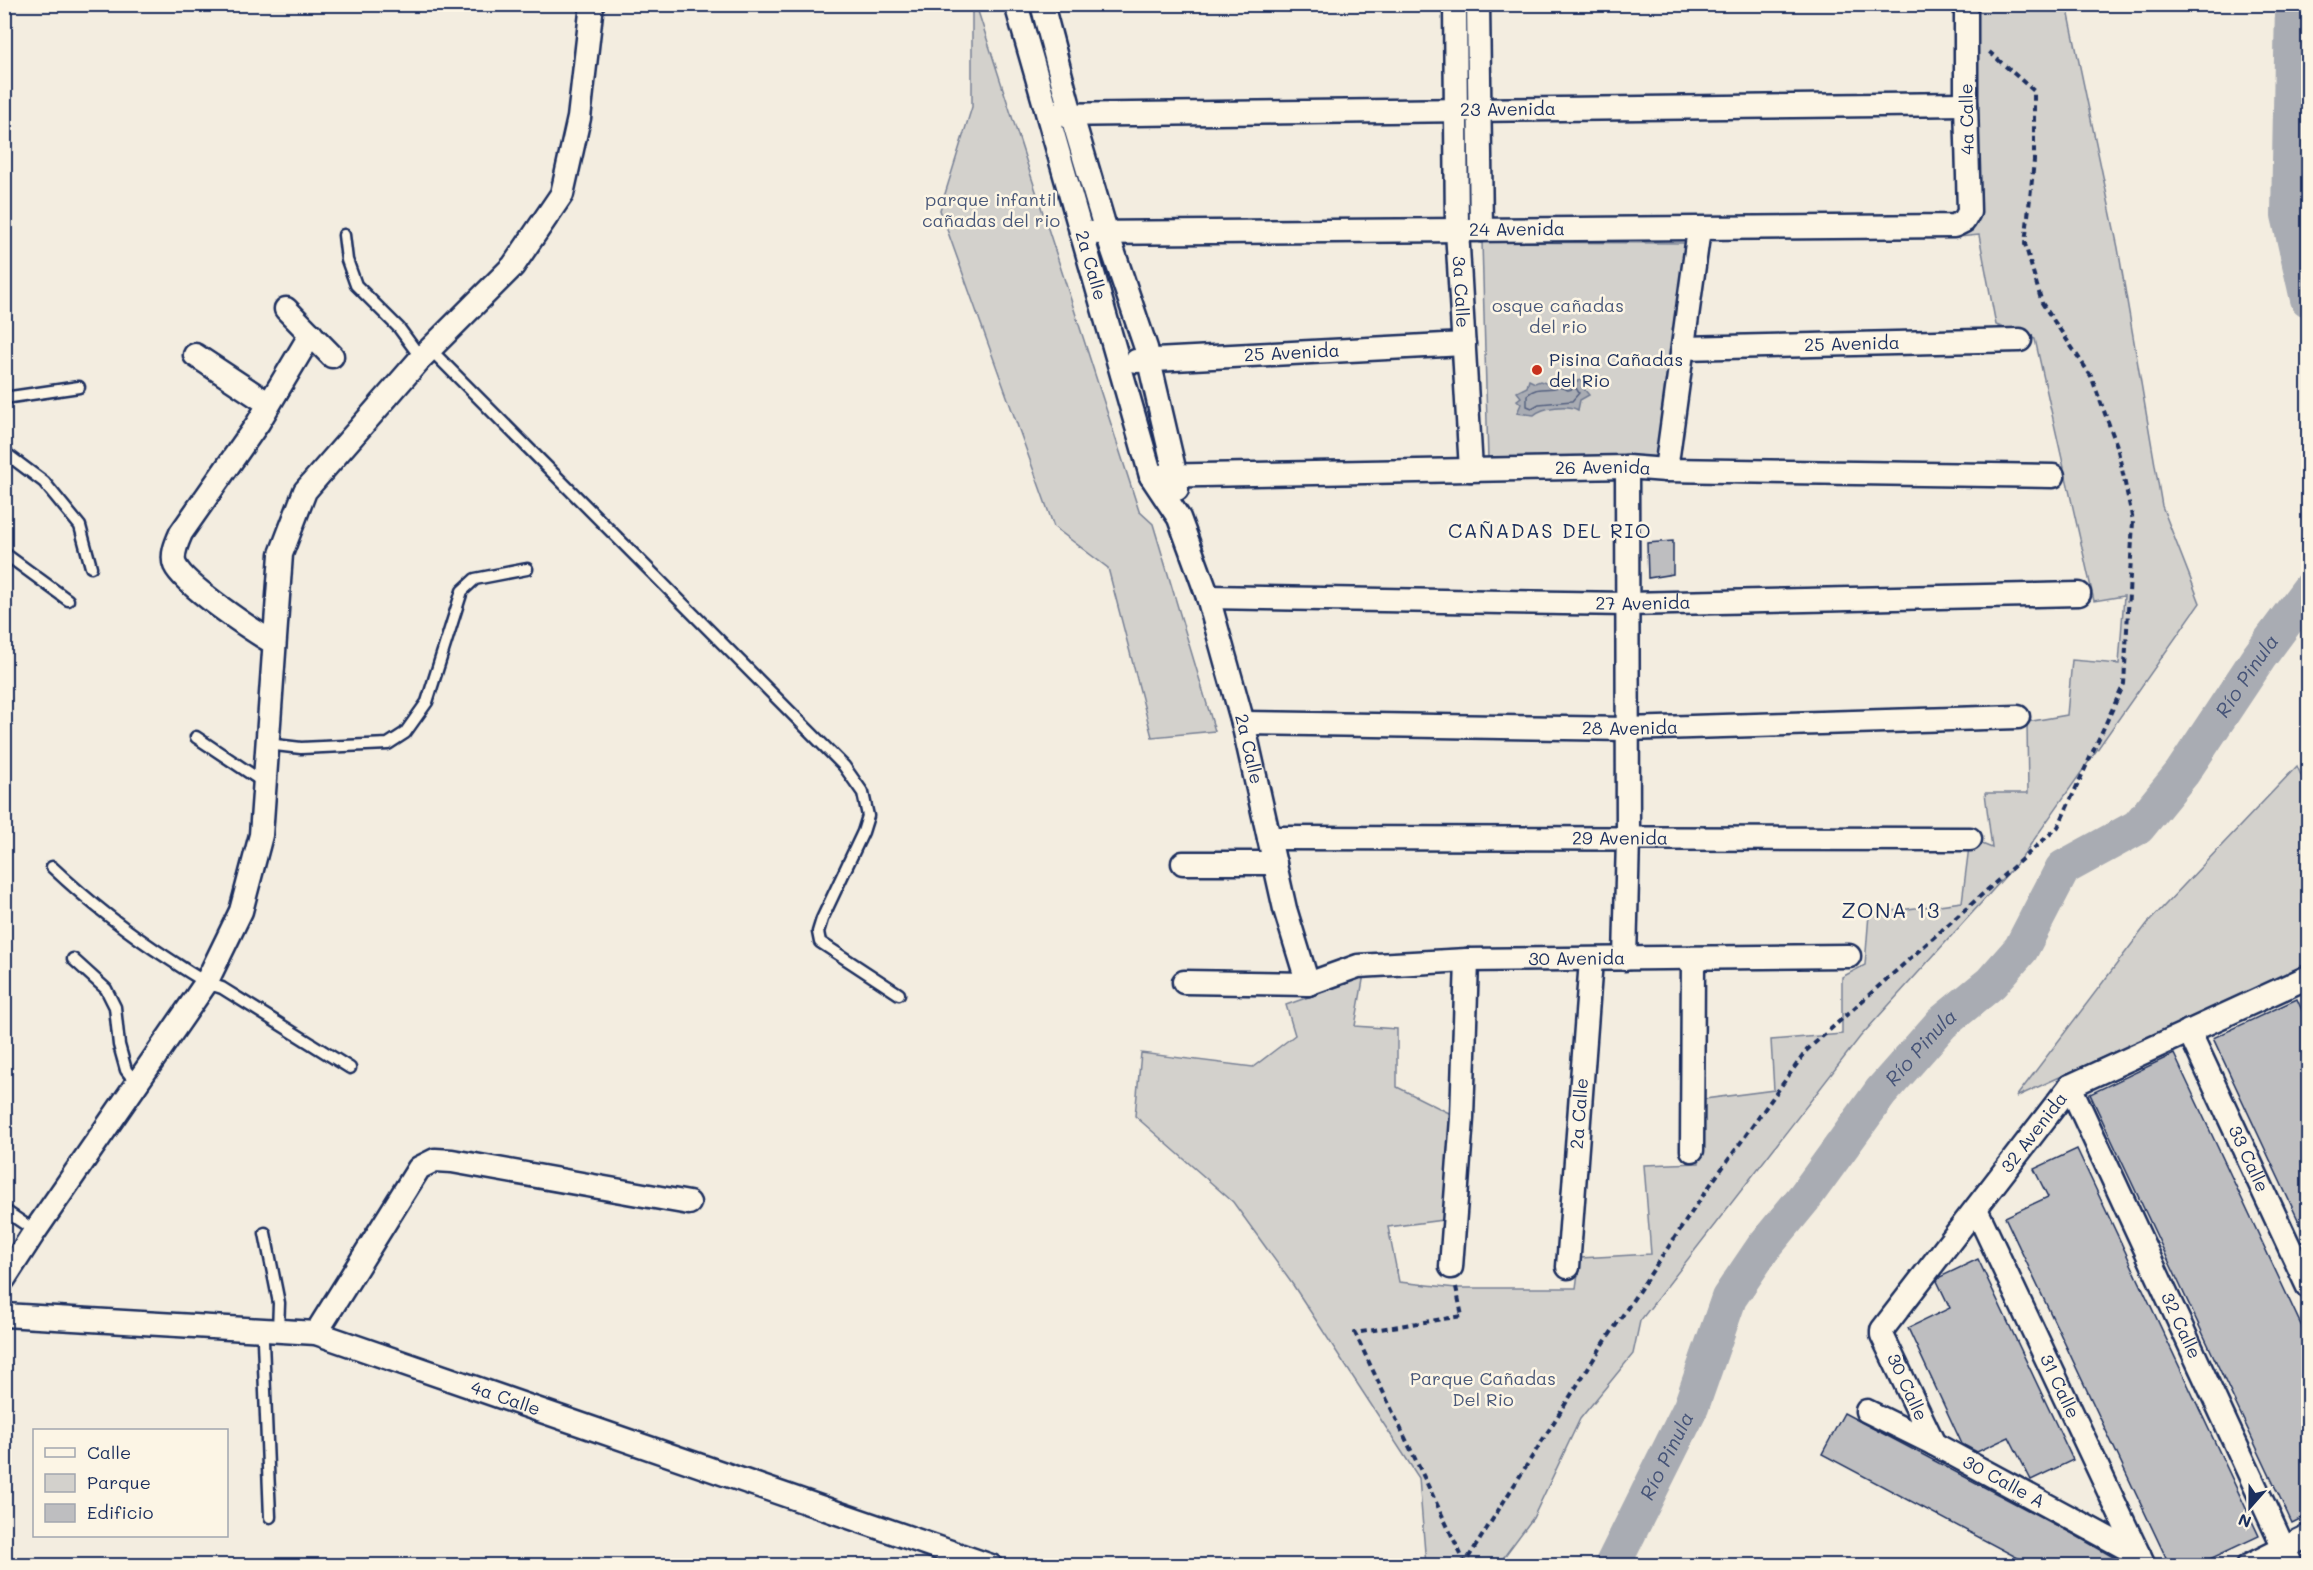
<svg xmlns="http://www.w3.org/2000/svg" width="2313" height="1570" font-family="Mali,sans-serif">
<rect width="100%" height="100%" fill="#f3ede0"/>
<filter id="ink" filterUnits="userSpaceOnUse"><feTurbulence type="fractalNoise" baseFrequency=".0167" numOctaves="2"/><feDisplacementMap in="SourceGraphic" scale="12" xChannelSelector="R" yChannelSelector="G"/><feConvolveMatrix kernelMatrix="1 2 1 2 8 2 1 2 1" color-interpolation-filters="sRGB"/></filter>
<g filter="url(#ink)">
<g fill="#d3d1cc" stroke="#778095" stroke-width="1.5">
<path d="M972,5H976L1139,511L1153,524L1215,731L1152,737L1108,568L1054,527L940,210L972,107Z"/>
<path d="M1962,5H2067L2118,248L2162,506L2200,603L2019,861L1860,1037L1640,1321L1633,1354L1580,1419L1533,1518L1498,1565H1426L1419,1478L1293,1285L1233,1202L1135,1116L1141,1053L1253,1067L1295,1035L1286,1005L1317,994L1342,976L1364,974L1355,1026L1397,1029V1087L1459,1118L1443,1220L1388,1227L1399,1282L1456,1288H1576L1580,1258L1651,1254L1644,1165L1699,1163L1697,1100L1774,1090L1771,1040L1842,1034V977L1865,965L1869,914L1962,902L1970,839L1992,848L1985,793H2028L2027,722L2067,715L2072,660L2119,664L2124,596L2094,601L2035,339L1996,325L1979,235L1959,237Z"/>
<path d="M1482,242L1691,243L1665,468L1488,459Z"/>
<path d="M2297,766L2308,791V964L2016,1097L2147,924Z"/>
</g>
<path fill="#a9acb3" stroke="#707a91" stroke-width="1.5" d="M1529,380L1535,383L1540,381L1548,384L1559,380L1569,384L1580,380L1584,383V389L1589,395L1580,400L1578,410C1568,404 1543,407 1534,415L1517,413L1521,404L1517,400L1521,397L1517,392L1527,387Z"/>
<g fill="none" stroke-linecap="round" stroke-linejoin="round">
<path stroke="#546180" stroke-width="1.5" d="M1559,387L1568,390L1576,388L1579,393L1572,401L1539,404L1532,408L1527,406V395C1539,385 1545,391 1559,387Z"/>
<g stroke="#a9acb3" stroke-width="36">
<path d="M2293,4L2289,215L2308,299"/>
<path id="s1" d="M1612,1566L1691,1407L1729,1298L1763,1248L1804,1198L1881,1092L1942,1023L1991,983L2021,949L2063,868L2138,827L2182,773L2259,657L2308,591"/>
</g>
</g>
<g fill="#bebec0" stroke="#1b2f5e" stroke-width="1.5">
<path d="M1673,541V574L1648,578L1647,543Z"/>
<path d="M2297,999L2308,1024V1241L2213,1038Z"/>
<path d="M2174,1054L2308,1340V1515L2292,1523L2090,1094Z"/>
<path d="M2077,1149L2259,1536L2195,1566H2170L2005,1217L2048,1197L2034,1169Z"/>
<path d="M1978,1259L2073,1460L2031,1480L2009,1437L1977,1452L1962,1444L1908,1328L1950,1308L1937,1281L1940,1277Z"/>
<path d="M1844,1413L2073,1534L2129,1566H2033L1822,1454Z"/>
</g>
<g fill="none" stroke-linecap="round" stroke-linejoin="round">
<g stroke="#1b2f5e" stroke-width="15">
<g id="lane">
<path d="M344,235L347,260L356,285L399,328L421,358"/>
<path d="M430,349L844,766L863,793L868,816L863,832L822,919L818,932L820,942L899,994"/>
<path d="M4,398L79,387"/>
<path d="M4,452L44,482L80,526L91,567"/>
<path d="M4,553L68,600"/>
<path d="M196,737L266,784"/>
<path d="M267,744L301,748L388,744L405,733L427,702L462,591L475,579L527,569"/>
<path d="M52,867C88,901 127,932 169,959C186,970 202,982 222,988L350,1068"/>
<path d="M73,959L106,989L115,1007L119,1045L126,1070L137,1084"/>
<path d="M4,1210L35,1231"/>
<path d="M265,1233L279,1303L278,1331"/>
<path d="M260,1329L263,1341L270,1517"/>
</g>
</g>
<g stroke="#1b2f5e" stroke-width="27">
<g id="street">
<path id="s2" d="M1016,4L1151,476L1179,518L1208,597L1243,723L1285,909L1308,984"/>
<path d="M1042,4L1068,103L1103,221L1146,348L1176,477L1177,489"/>
<path id="s3" d="M1455,4L1457,230L1471,470"/>
<path d="M1478,4L1481,230"/>
<path id="s4" d="M1049,115L1966,104"/>
<path id="s5" d="M1081,233L1954,226L1964,221L1969,212L1966,104V4"/>
<path d="M286,309L332,356"/>
<path id="s6" d="M1684,348L2020,340"/>
<path d="M195,355L269,404"/>
<path id="s7" d="M1136,361L1464,344"/>
<path d="M1666,470L1699,229"/>
<path id="s8" d="M1151,476L1627,467L1666,470L2053,476"/>
<path id="s9" d="M1208,597L1627,604L2079,594"/>
<path d="M274,643C253,631 184,585 175,565C171,555 177,542 181,533L258,423L311,334"/>
<path id="s10" d="M1243,723L1627,729L2018,717"/>
<path id="s11" d="M1269,838L1970,839"/>
<path d="M1183,863H1275"/>
<path d="M1625,959L1628,838L1627,467"/>
<path id="s12" d="M1184,982L1308,984L1358,966L1467,960L1849,956"/>
<path id="s13" d="M2189,1031L2308,1287"/>
<path id="s14" d="M2070,1086L2292,1566"/>
<path d="M1692,1150L1693,959"/>
<path id="s15" d="M1976,1209L2144,1566"/>
<path d="M1451,1267L1462,1118L1467,960"/>
<path id="s16" d="M1568,1267L1591,960"/>
<path d="M4,1279L35,1231L206,983L241,911L261,835L281,554L305,491L421,358L513,266L562,194L579,118L592,4"/>
<path id="s17" d="M4,1315L316,1333L991,1566"/>
<path d="M316,1333L419,1168L435,1160L452,1161L689,1203"/>
<path id="s18" d="M1867,1411L1934,1444L2139,1555"/>
<path id="s19" d="M1934,1444L1882,1335V1330L2070,1086L2308,977"/>
<path d="M2248,1566L2308,1536"/>
</g>
</g>
<path stroke="#1b2f5e" stroke-width="4" stroke-dasharray="6 4.5" stroke-linecap="butt" d="M1456,1287L1462,1316L1355,1333L1465,1563L1600,1349L1708,1188L1807,1050L2058,827L2124,684L2133,521L2117,446L2091,376L2042,303L2025,244L2034,161V91L1987,50"/>
<use href="#lane" stroke="#fcf5e5" stroke-width="10"/>
<use href="#street" stroke="#fcf5e5" stroke-width="22"/>
</g>
</g>
<circle fill="#c8321e" stroke="#fcf5e5" stroke-width="2" cx="1537" cy="370" r="6"/>
<g text-anchor="middle" stroke-width="5" stroke-linejoin="round" paint-order="stroke">
<g font-size="18" fill="#1b2f5e" stroke="#fcf5e5">
<text dy="6" stroke="none"><textPath href="#s4" startOffset="459">23 Avenida</textPath></text>
<text transform="translate(1967 119) rotate(-91)" y="6">4a Calle</text>
<text dy="6" stroke="none"><textPath href="#s5" startOffset="436">24 Avenida</textPath></text>
<text dy="6" stroke="none"><textPath href="#s2" startOffset="272">2a Calle</textPath></text>
<text dy="6" stroke="none"><textPath href="#s3" startOffset="288">3a Calle</textPath></text>
<text dy="6" stroke="none"><textPath href="#s6" startOffset="168">25 Avenida</textPath></text>
<text dy="6" stroke="none"><textPath href="#s7" startOffset="156">25 Avenida</textPath></text>
<text dy="6" stroke="none"><textPath href="#s8" startOffset="452">26 Avenida</textPath></text>
<text dy="6" stroke="none"><textPath href="#s9" startOffset="435">27 Avenida</textPath></text>
<text dy="6" stroke="none"><textPath href="#s10" startOffset="387">28 Avenida</textPath></text>
<text dy="6" stroke="none"><textPath href="#s2" startOffset="783">2a Calle</textPath></text>
<text dy="6" stroke="none"><textPath href="#s11" startOffset="351">29 Avenida</textPath></text>
<text dy="6" stroke="none"><textPath href="#s12" startOffset="396">30 Avenida</textPath></text>
<text dy="6" stroke="none"><textPath href="#s16" startOffset="154">2a Calle</textPath></text>
<text dy="6" stroke="none"><textPath href="#s19" startOffset="375">32 Avenida</textPath></text>
<text dy="6" stroke="none"><textPath href="#s13" startOffset="141">33 Calle</textPath></text>
<text dy="6" stroke="none"><textPath href="#s14" startOffset="264">32 Calle</textPath></text>
<text transform="translate(1907 1387) rotate(65)" y="6">30 Calle</text>
<text dy="6" stroke="none"><textPath href="#s15" startOffset="196">31 Calle</textPath></text>
<text dy="6" stroke="none"><textPath href="#s17" startOffset="513">4a Calle</textPath></text>
<text dy="6" stroke="none"><textPath href="#s18" startOffset="154">30 Calle A</textPath></text>
</g>
<g font-size="18" fill="#49587a" stroke="#fcf5e5">
<text x="991" y="206">parque infantil<tspan x="991" dy="21">cañadas del rio</tspan></text>
<text x="1558" y="312">osque cañadas<tspan x="1558" dy="21">del rio</tspan></text>
<text x="1483" y="1385">Parque Cañadas<tspan x="1483" dy="21">Del Rio</tspan></text>
</g>
<g font-size="18" fill="#1b2f5e" stroke="#fcf5e5" text-anchor="start">
<text x="1549" y="366">Pisina Cañadas<tspan x="1549" dy="21">del Rio</tspan></text>
</g>
<g font-size="20" letter-spacing="1.5" fill="#1b2f5e" stroke="#fcf5e5">
<text x="1550" y="538">CAÑADAS DEL RIO</text>
</g>
<g font-size="20" font-style="italic" fill="#465478" stroke="#fcf5e5">
<text dy="7" stroke="none"><textPath href="#s1" startOffset="1113">Río Pinula</textPath></text>
<text dy="7" stroke="none"><textPath href="#s1" startOffset="609">Río Pinula</textPath></text>
<text dy="7" stroke="none"><textPath href="#s1" startOffset="123">Río Pinula</textPath></text>
</g>
<g font-size="21" letter-spacing="1.5" fill="#1b2f5e" stroke="#fcf5e5">
<text x="1891" y="918">ZONA 13</text>
</g>
</g>
<rect width="2313" height="1570" fill="none" stroke="#fcf5e5" stroke-width="24"/>
<rect x="12" y="12" width="2289" height="1546" fill="none" stroke="#1b2f5e" stroke-width="2" filter="url(#ink)"/>
<rect x="33" y="1429" width="195" height="108" fill="#fcf5e5" stroke="#a2a6af" stroke-width="1.5"/>
<rect x="45" y="1448" width="30" height="9" fill="#fcf5e5" stroke="#a2a6af" stroke-width="1.5"/>
<text x="87" y="1459" font-size="18" fill="#1b2f5e">Calle</text>
<rect x="45" y="1474" width="30" height="18" fill="#d3d1cc" stroke="#a2a6af" stroke-width="1.5"/>
<text x="87" y="1489" font-size="18" fill="#1b2f5e">Parque</text>
<rect x="45" y="1504" width="30" height="18" fill="#bebec0" stroke="#a2a6af" stroke-width="1.5"/>
<text x="87" y="1519" font-size="18" fill="#1b2f5e">Edificio</text>
<g transform="translate(2250 1507) rotate(201)" stroke="#fcf5e5" stroke-width="4.5" paint-order="stroke">
<path d="M0-4.5L10 22L0 15L-10 22Z" fill="#1b2f5e"/>
<text y="-9" font-size="16" font-weight="bold" text-anchor="middle" fill="#1b2f5e">N</text>
</g>
</svg>
